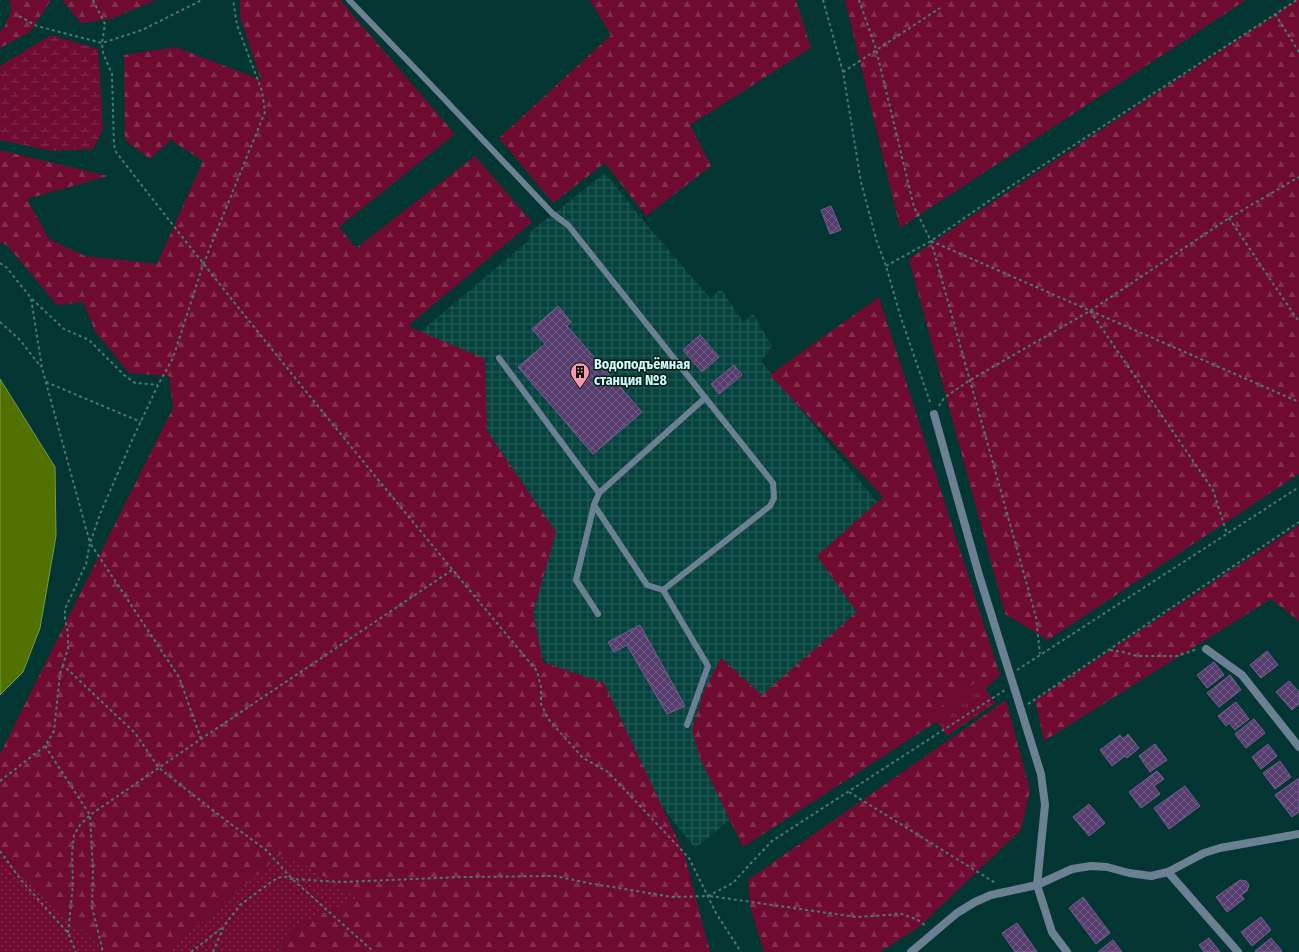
<svg xmlns="http://www.w3.org/2000/svg" width="1299" height="952" font-family="'Fira Sans Condensed',sans-serif">
<defs>
<pattern id="industrial-grid" width="8" height="8" patternUnits="userSpaceOnUse"><rect width="8" height="8" fill="#06423d"/><path d="M0 4h8M4 0v8" fill="none" stroke="#295e5a"/></pattern>
<pattern id="grass-dots" width="8" height="8" patternUnits="userSpaceOnUse"><rect width="8" height="8" fill="#6f0b30"/><path d="M2 2h.1M6 6h.1" fill="none" stroke="#832f4f" stroke-width="1.8" stroke-linecap="round"/></pattern>
<pattern id="forest-firs" width="22" height="20" patternUnits="userSpaceOnUse"><rect width="22" height="20" fill="#6f0b30"/><path d="M5 1l3.5 6h-7zM16 11l3.5 6h-7z" fill="#832f4f"/></pattern>
<pattern id="wetland-marsh" width="20" height="14" patternUnits="userSpaceOnUse"><rect width="20" height="14" fill="#6f0b30"/><path d="M1 5h8M5 5V1M11 12h8M15 12V8" fill="none" stroke="#832f4f"/></pattern>
<pattern id="park-tufts" width="24" height="20" patternUnits="userSpaceOnUse"><rect width="24" height="20" fill="#6f0b30"/><path d="M3 7l-1-3M5 7V3M7 7l1-3M15 17l-1-3M17 17v-4M19 17l1-3" fill="none" stroke="#832f4f"/></pattern>
<pattern id="building-cross-hatch" width="8" height="8" patternUnits="userSpaceOnUse"><rect width="8" height="8" fill="#573d6e"/><path d="M0 0l8 8M0 8l8-8" fill="none" stroke="#6e5a83"/></pattern>
</defs>
<rect width="100%" height="100%" fill="#033632"/>
<path fill="url(#industrial-grid)" d="M605,173L646,224L710,298L721,289L743,322L753,314L772,346L761,361L975,621L695,848L338,401L528,241L530,232Z"/>
<g fill="url(#grass-dots)">
<path d="M281,854L309,867L358,898L292,927L279,952H167Z"/>
<path d="M0,855L106,952H0Z"/>
</g>
<g fill="url(#forest-firs)">
<path d="M9,0H51L30,32L0,48V31L4,28L12,9Z"/>
<path d="M62,0H156L111,19L81,23Z"/>
<path d="M240,0H340L455,134L339,227L356,248L475,156L532,222L408,326L485,359L487,431L556,532L533,613L543,662L604,683L684,853L710,952H279L292,927L357,898L309,867L281,854L167,952H106L0,855V754L173,408L169,376L129,373L95,331L83,302L57,305L7,245L0,242V150L108,176L27,199L49,239L85,256L157,264L203,161L171,140L150,159L125,140L124,55L176,47L261,80L240,16Z"/>
<path d="M590,0H796L811,48L690,125L711,166L646,216L605,163L553,203L499,138L611,35Z"/>
<path d="M845,0H1246L900,228Z"/>
<path d="M1297,0H1299V474L1048,640L1005,614L909,259L967,219Z"/>
<path d="M879,297L1000,675L981,693L743,847L700,758L692,730L704,691L721,658L762,695L857,612L817,556L883,497L770,375Z"/>
<path d="M1299,525V621L1271,599L1044,741L1035,700Z"/>
<path d="M1006,700L1030,790L1021,830L919,927L880,952H764L750,906L748,880Z"/>
</g>
<path fill="url(#wetland-marsh)" d="M51,35L98,49L103,129L93,149L52,151L0,140V66Z"/>
<path fill="url(#park-tufts)" d="M979,680L995,703L947,736L931,713Z"/>
<path fill="#507100" stroke="#779a4a" d="M0,379L55,467L56,536L40,628L23,672L0,695Z"/>
<g fill="url(#building-cross-hatch)" stroke="#775e91">
<path d="M831,206L841,230L830,234L821,210Z"/>
<path d="M558,306L571,322L567,326L642,412L593,454L518,367L545,344L532,329Z"/>
<path d="M700,335L719,357L702,372L683,350Z"/>
<path d="M734,365L742,375L719,394L711,384Z"/>
<path d="M640,625L685,706L667,714L627,645L614,652L608,642Z"/>
<path d="M1267,651L1278,665L1261,678L1250,665Z"/>
<path d="M1214,662L1224,675L1207,688L1197,675Z"/>
<path d="M1230,675L1241,690L1219,707L1207,693Z"/>
<path d="M1289,681L1299,692V704L1292,710L1276,692Z"/>
<path d="M1236,702L1249,719L1235,730L1229,723L1226,726L1218,716Z"/>
<path d="M1254,719L1265,733L1246,748L1235,734Z"/>
<path d="M1128,734L1139,748L1127,758L1125,756L1112,766L1100,750L1120,735L1123,739Z"/>
<path d="M1155,744L1167,760L1150,772L1139,756Z"/>
<path d="M1268,744L1277,756L1261,769L1252,757Z"/>
<path d="M1280,761L1291,777L1275,789L1263,773Z"/>
<path d="M1157,771L1164,779L1154,786L1160,794L1141,808L1129,792Z"/>
<path d="M1299,778V812L1292,817L1275,795Z"/>
<path d="M1185,786L1200,806L1169,829L1154,808Z"/>
<path d="M1089,804L1105,823L1089,836L1073,817Z"/>
<path d="M1240,880L1246,881L1249,885L1247,891L1241,895L1244,899L1227,912L1216,897Z"/>
<path d="M1083,897L1110,933L1096,944L1069,908Z"/>
<path d="M1261,917L1271,930L1252,946L1241,932Z"/>
<path d="M1017,923L1037,952H1015L1002,933Z"/>
<path d="M1209,938L1220,952H1204L1199,945Z"/>
<path d="M1271,938L1282,951L1280,952H1256L1255,951Z"/>
<path d="M1113,940L1122,952H1099V951Z"/>
</g>
<g fill="none" stroke-linecap="round" stroke-linejoin="round">
<g stroke="#497974" stroke-width="2" stroke-dasharray="3 3" stroke-linecap="butt">
<path d="M93,0L105,24L102,43L103,53L112,74L114,145L116,152C252,328 394,500 537,671L541,687V704L549,720L583,758L608,772L689,858L716,913L741,952"/>
<path d="M823,0L843,72L861,182L877,242L886,266L900,315L931,405"/>
<path d="M859,0L876,49L914,207L931,241L1036,617L1040,654"/>
<path d="M1275,14L1299,52"/>
<path d="M19,16L37,26L102,43L142,30L202,0"/>
<path d="M843,72L940,8"/>
<path d="M1229,218L1299,322"/>
<path d="M931,241L1299,402"/>
<path d="M0,263L7,268L31,298L42,368L90,543L86,564L65,609V619L68,633V648L63,665L135,733L159,768L228,822L266,850L292,879L374,952"/>
<path d="M886,266L931,241L1005,190L1297,0"/>
<path d="M32,299L64,329L89,340L124,375L135,383L158,385"/>
<path d="M1090,311L1213,490L1227,534"/>
<path d="M0,322L20,340L41,367"/>
<path d="M46,382L141,422"/>
<path d="M939,406L944,398L970,380L1090,311L1229,218L1299,177"/>
<path d="M1110,650L1123,652L1137,656H1178L1197,649"/>
<path d="M1017,670L1299,487"/>
<path d="M1028,704L1299,522"/>
<path d="M201,739L179,677L90,543L100,514L134,436L158,385L173,358L203,265L265,112L262,91L237,25L233,0"/>
<path d="M45,746L90,815L93,871L92,907L103,952"/>
<path d="M0,781L45,746L54,731L60,674L63,665"/>
<path d="M849,792L997,884"/>
<path d="M0,851L21,880L68,933L76,952"/>
<path d="M710,896L856,917L902,914L918,920L926,926"/>
<path d="M68,933L73,885L72,854L74,835L80,825L90,815L201,739L452,570"/>
<path d="M191,952L223,927"/>
<path d="M213,952L224,926L240,905L274,880L283,876L292,879L341,882L462,877L555,876L588,883L672,897L708,896L733,883L752,862L772,841L1005,690"/>
</g>
<g stroke="#6c8093" stroke-width="6">
<path d="M349,0L431,85L553,214L568,225L773,483L774,498L770,506L663,590L708,666L687,725"/>
<path d="M499,358L599,493L705,398"/>
<path d="M594,505L647,585L663,590"/>
<path d="M598,614L576,580L594,505L599,493"/>
</g>
<g stroke="#6c8093" stroke-width="8">
<path d="M934,414L979,575L1041,774L1045,805L1037,885L1052,932L1067,952"/>
<path d="M1206,649L1242,675L1299,747"/>
<path d="M1168,872L1238,952"/>
<path d="M911,952L957,913L975,902L991,895L1037,885L1072,869L1091,866L1107,867L1129,873L1151,876L1168,872L1204,853L1220,848L1299,834"/>
</g>
</g>
<defs>
<g id="building-pin" transform="scale(1)"><path d="M0 17L-7.5 6A9.5 9.5 0 1 1 7.5 6Z" fill="#f39aab" stroke="#011b18"/><path d="M-4-6H4V6H1V3H-1V6H-4ZM-2.5-4.3h1.7v1.8h-1.7ZM.8-4.3h1.7v1.8H.8ZM-2.5-1h1.7V.8h-1.7ZM.8-1h1.7V.8H.8Z" fill="#111"/></g>
</defs>
<g fill-rule="evenodd">
<use href="#building-pin" x="580" y="372"/>
</g>
<g text-anchor="middle" stroke-width="3" stroke-linejoin="round" paint-order="stroke">
<g font-size="14" font-weight="bold" fill="#d2fbf5" stroke="#011b18" text-anchor="start">
<text x="594" y="369">Водоподъёмная<tspan x="594" dy="16">станция №8</tspan></text>
</g>
</g>
</svg>
